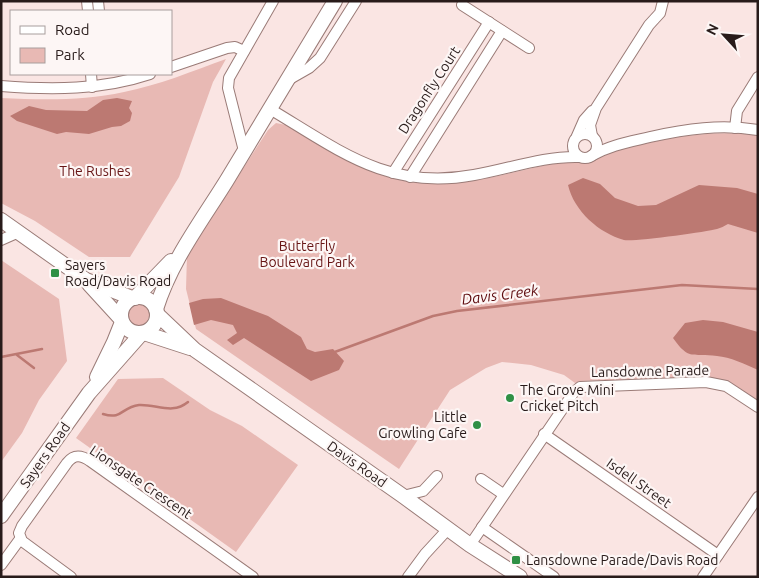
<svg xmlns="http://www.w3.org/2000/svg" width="759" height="578" font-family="Ubuntu,sans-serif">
<rect width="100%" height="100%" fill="#fae5e3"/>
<g fill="#e8b9b4">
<path d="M226,59L213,82L179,177L130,257H89L35,221L1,203V98C43,100 83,101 124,92C159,85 193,71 226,59Z"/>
<path d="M276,123L286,125C351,164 396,195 476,180C508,175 540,165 573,160C591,165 588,160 601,153C604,152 609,152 613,151C664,139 704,129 758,135V401C742,390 729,381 709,377L581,381L575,383L564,375L531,365L502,362L486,368L450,390L399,469L196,329L186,289L187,255L268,130Z"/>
<path d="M1,260L59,299L67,361L39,400L22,433L1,462Z"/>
<circle cx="138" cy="315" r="11"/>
<path d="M163,378L210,410L242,426L298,465L236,552L76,438L118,379Z"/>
</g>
<g fill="#bc7972">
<path d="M117,98L132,101L129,108L132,113L130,121L121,126L112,127L89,134L66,132L57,134L17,121L10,116L29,106L46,110L87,111L103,100Z"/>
<path d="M583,178L600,184L615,198L638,206L656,205L699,185L737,188L758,194V233L728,224C724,226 721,228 717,229C706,232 633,242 624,240C599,233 574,211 568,185Z"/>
<path d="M221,298L268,316L301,337L307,349L315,352L333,349L344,361L339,370L311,381L244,338L233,345L227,340L237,333L233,325L211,320L194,325L189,303L203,299Z"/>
<path d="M703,320L723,322L758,332V370C745,364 730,357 717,356C692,352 690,362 673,338L685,323Z"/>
</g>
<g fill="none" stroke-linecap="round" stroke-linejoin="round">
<g stroke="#bc7972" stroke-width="2.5">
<path d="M332,353L433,316L457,311L682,285L758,289"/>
<path d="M17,355L34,368"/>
<path d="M1,357L42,349"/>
<path d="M103,414C123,420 121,407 139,405C157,404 172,415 188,402"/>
</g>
<g stroke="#9a7b77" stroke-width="12">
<g id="street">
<path d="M87,1L88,11"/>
<path d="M98,1L99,11"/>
<path d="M462,5L529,48"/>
<path d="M171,67L227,48L235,47L244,51"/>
<path d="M91,74L92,87"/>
<path d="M288,80L309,68L320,58L356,1"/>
<path d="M1,86C52,90 102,90 150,74"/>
<path d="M270,109C339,150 388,191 474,175C509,169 543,156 579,157"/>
<path d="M735,128L737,111L758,77"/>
<circle cx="585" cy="146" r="12"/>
<path d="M577,136L584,120L592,111"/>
<path d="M592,136L590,125L596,108L649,25L660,13L663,1"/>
<path d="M244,151L228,88L229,78L273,1"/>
<path d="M591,156C610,145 629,142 650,137C686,129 721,124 758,130"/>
<path d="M393,173L489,22"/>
<path d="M410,177L502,31"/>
<path d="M1,240L19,232"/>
<path d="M544,434L718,555"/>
<path d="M481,479L503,494"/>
<path d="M403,496L423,491L437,476"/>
<path d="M482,527L554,577"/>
<path d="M470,545L574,392L580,387L706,382L726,386L758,407"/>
<path d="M1,565L20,539"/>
<path d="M71,577L22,541L19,533L22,526L67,463C74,454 81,455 90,461L253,577"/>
<path d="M408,577L425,554L448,529"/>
<path d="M703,577L758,497"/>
</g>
</g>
<g stroke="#9a7b77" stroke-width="16">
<g id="secondary">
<path d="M1,220L86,280L132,298"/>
<path d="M89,284L121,319"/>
<circle cx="139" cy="315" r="18"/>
<path d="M135,298L171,261"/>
<path d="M156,309C171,261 201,222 227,180C263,121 299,61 335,1"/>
<path d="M157,314L195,350L403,496L470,545L520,577"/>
<path d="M144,333L190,348"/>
<path d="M97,377L114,342L122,322"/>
<path d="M1,516L89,393L142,333"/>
</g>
</g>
<use href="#street" stroke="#fff" stroke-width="10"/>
<use href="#secondary" stroke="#fff" stroke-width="14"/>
</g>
<g fill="#2f9045" stroke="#fdf6f5" stroke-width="2">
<rect x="50" y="268" width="10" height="10" rx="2.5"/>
<circle cx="510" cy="398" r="5"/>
<circle cx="477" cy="425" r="5"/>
<rect x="511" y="555" width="10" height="10" rx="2.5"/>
</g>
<g text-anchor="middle" stroke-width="4.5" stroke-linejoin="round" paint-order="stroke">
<g font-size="14" fill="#281b1a" stroke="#fdf6f5">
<text transform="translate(429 90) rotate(-57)" y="5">Dragonfly Court</text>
<text transform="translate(650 371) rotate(-1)" y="5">Lansdowne Parade</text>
<text transform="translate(45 455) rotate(-55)" y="5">Sayers Road</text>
<text transform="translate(357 464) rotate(35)" y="5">Davis Road</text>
<text transform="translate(141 482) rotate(34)" y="5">Lionsgate Crescent</text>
<text transform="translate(639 483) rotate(35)" y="5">Isdell Street</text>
</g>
<g font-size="14" fill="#681616" stroke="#fdf6f5">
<text x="95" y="176">The Rushes</text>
<text x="307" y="251">Butterfly<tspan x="307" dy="16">Boulevard Park</tspan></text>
</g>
<g font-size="14" fill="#281b1a" stroke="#fdf6f5" text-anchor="start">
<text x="65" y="270">Sayers<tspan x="65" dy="16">Road/Davis Road</tspan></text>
<text x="520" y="395">The Grove Mini<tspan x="520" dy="16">Cricket Pitch</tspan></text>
<text x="467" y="422" text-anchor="end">Little<tspan x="467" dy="16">Growling Cafe</tspan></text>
<text x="526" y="565">Lansdowne Parade/Davis Road</text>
</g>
<g font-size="15" font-style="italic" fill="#5e0b0e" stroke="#fdf6f5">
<text transform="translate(500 295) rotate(-7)" y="5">Davis Creek</text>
</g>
</g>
<rect width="759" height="578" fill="none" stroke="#281b1a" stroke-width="5"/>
<rect x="10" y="10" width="162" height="65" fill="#fdf6f5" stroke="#a89e9d"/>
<rect x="20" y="26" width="25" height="8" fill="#ffffff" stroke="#a89e9d"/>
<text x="55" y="35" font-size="15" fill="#281b1a">Road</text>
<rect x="20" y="48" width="25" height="15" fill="#e8b9b4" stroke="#a89e9d"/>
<text x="55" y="60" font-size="15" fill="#281b1a">Park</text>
<g transform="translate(724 35) rotate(296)" stroke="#fdf6f5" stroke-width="4" paint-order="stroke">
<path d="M0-4L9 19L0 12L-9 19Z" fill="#281b1a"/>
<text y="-8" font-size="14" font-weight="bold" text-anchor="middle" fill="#281b1a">N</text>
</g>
</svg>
